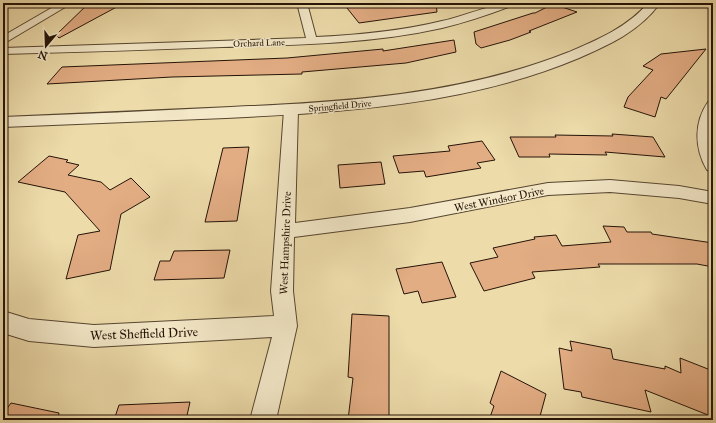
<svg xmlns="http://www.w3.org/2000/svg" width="716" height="423" font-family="'IM FELL Great Primer',serif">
<rect width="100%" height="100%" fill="#eddbaa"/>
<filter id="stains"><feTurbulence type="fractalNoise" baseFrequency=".005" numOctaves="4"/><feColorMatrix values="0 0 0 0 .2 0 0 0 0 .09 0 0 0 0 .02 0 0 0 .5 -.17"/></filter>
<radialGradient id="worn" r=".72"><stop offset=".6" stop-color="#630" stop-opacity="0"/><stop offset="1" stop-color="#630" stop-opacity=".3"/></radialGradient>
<g fill="#e3ad84" stroke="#241307">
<path d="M89,3H124L59,38L56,35Z"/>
<path d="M343,3H436L437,12L359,23Z"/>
<path d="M553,4L577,12L529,31L531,32L510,40L481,48L476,44L474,32L533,13H535Z"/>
<path d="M454,40L456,52L406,63L302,72V74L172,77L47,84L62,67L287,58L383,49V51Z"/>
<path d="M706,49L666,99L661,97L655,117L624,107L628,97L653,70L643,66L661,54Z"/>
<path d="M612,134L653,137L665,157L605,152L607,155L549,154L550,157H519L510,137H556L555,135L613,136Z"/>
<path d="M482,141L495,160L477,163L481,168L426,177L424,171L399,173L393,156L450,151L448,146Z"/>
<path d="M249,147L237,221L205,222L223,148Z"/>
<path d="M49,156L68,160L66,162L79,165L68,175L101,182L110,190L131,178L150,197L121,214L110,270L66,279L78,235L100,231L65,192L18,182Z"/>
<path d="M381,162L385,184L340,188L338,165Z"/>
<path d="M603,226L624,227L627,232H651L652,234L713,243V267L697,264H598L600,267L532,272L535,278L484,291L470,263L498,257L493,248L535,239L534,237L556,235L562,246L611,242Z"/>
<path d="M230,250L224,278L154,280L160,261H170L174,251Z"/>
<path d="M442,262L456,297L422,303L418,291L404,294L396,269Z"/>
<path d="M352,314L389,316V420H348L353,378L348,377Z"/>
<path d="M570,341L611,349L613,359L665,369V366L681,373L680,358L713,371V417L645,390L651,412L582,397L581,392L564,389L559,348L572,351Z"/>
<path d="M501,371L546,394L539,420H489L494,406L490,403Z"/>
<path d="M190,402L186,420H114L119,405Z"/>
<path d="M11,403L59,413L58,420H3V414Z"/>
</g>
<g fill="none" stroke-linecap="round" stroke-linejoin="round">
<g stroke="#564530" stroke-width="2">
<g id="minor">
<path d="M60,3H72L3,44V36Z"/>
<path d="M297,3H307L316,37C358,35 401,31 442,21C466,16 492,3 516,3L514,5C491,14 467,22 442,28C370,44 297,45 223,47C150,50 76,52 3,54V48L306,38Z"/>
<path d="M713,101V171L707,170C694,148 694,122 708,102Z"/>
<path d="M291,106L296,107L298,110L295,223L410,208L548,183L610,180L679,186L713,192V204L679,198L610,192L548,195L410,222L294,237L293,291L297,326L276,420H250L272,337L94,347L29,341L3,333V311L29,319L94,325L274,316L271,291L284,110L286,107Z"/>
</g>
</g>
<g stroke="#564530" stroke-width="2">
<path id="tertiary" d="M648,3H660C640,31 609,45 579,58C467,105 346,112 226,118C152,121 77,124 3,127V117C79,114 155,111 231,107C345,102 461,95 569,52C597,40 628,27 648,3Z"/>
</g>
<use href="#minor" fill="#f3e8c8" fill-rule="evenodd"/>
<use href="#tertiary" fill="#f3e8c8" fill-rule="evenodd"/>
</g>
<g text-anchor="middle" stroke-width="3" stroke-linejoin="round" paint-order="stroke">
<g font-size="9" fill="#241307" stroke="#f3e8c8">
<text transform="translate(259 43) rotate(-2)" y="3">Orchard Lane</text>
<text transform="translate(340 106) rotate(-5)" y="3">Springfield Drive</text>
</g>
<g font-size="11" fill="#241307" stroke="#f3e8c8">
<text transform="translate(499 199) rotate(-11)" y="4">West Windsor Drive</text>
<text transform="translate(285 243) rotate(-88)" y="4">West Hampshire Drive</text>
</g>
<g font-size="13" fill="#241307" stroke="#f3e8c8">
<text transform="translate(144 333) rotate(-2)" y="5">West Sheffield Drive</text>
</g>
</g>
<rect width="716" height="423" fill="none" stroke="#eddbaa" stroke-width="16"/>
<rect x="4" y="4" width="708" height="415" fill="none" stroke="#241307" stroke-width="2"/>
<rect x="8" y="8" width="700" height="407" fill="none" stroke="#241307"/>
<g transform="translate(46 46) rotate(199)" stroke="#f3e8c8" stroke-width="3" paint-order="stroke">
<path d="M0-3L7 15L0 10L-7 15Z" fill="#241307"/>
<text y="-6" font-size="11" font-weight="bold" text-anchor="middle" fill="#241307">N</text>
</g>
<rect width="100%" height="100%" filter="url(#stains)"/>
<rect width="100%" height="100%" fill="url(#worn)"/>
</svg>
